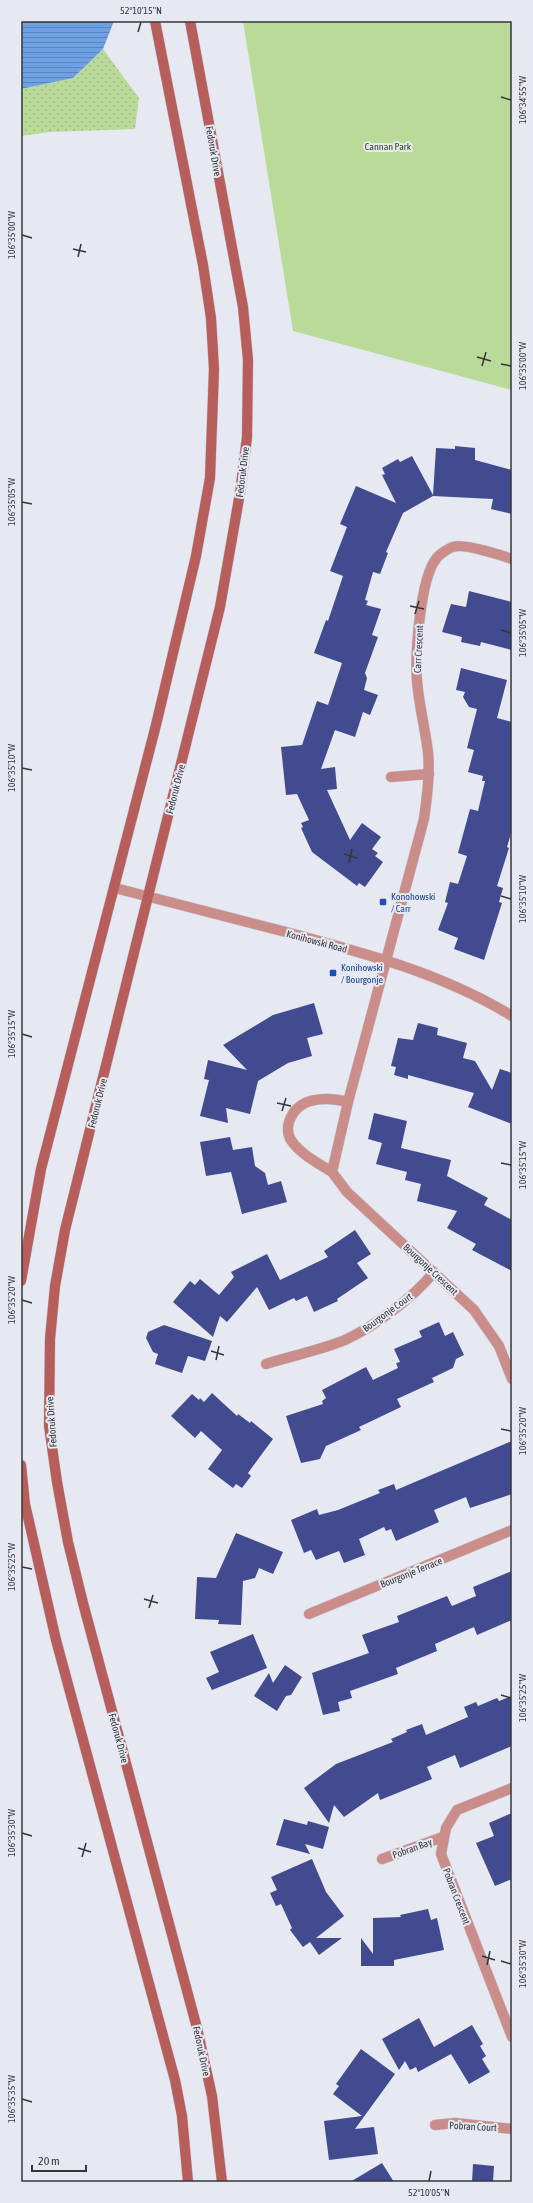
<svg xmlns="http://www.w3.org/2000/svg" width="533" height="2203" font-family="'Asap Condensed',sans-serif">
<defs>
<pattern id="grass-dots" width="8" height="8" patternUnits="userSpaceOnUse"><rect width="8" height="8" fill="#b9da99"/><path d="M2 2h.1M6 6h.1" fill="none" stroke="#a0bc85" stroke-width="1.8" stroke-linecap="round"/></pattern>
<pattern id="water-rules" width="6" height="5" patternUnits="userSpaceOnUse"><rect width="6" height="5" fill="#6ea1e3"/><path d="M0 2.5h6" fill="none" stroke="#5b84b9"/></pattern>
</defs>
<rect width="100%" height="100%" fill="#e6e8f2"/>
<path fill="url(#grass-dots)" d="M103,49L139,98L135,129L49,132L21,136V89L73,78Z"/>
<path fill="#b9da99" d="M243,21H512V390L293,331Z"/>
<path fill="url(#water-rules)" d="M21,21H114L103,49L73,78L21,89Z"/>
<g fill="#434b90">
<path d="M455,446L475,448V460L512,470V514L491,509L493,499L433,496L403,513L386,552L388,553L380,574L373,572L365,600L368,601L366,605L381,609L372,635L378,637L365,673L367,678L364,690L378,695L370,715L363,712L355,737L335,730L321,769L335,767L337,789L327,790L350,840L362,823L381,837L372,849L378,853L375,856L383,862L365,887L359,883L357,886L312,852L301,828L303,827L301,823L309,820L297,794L286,795L281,747L302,745L317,701L328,705L342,663L314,653L326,620L328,621L343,576L330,571L347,527L340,524L356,486L396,503L382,475L385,474L382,468L398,459L400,462L412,456L433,495L436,448L455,449Z"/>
<path d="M469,591L512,602V650L481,642L480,646L461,642L462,637L442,632L451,604L466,607Z"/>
<path d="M461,668L507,680L497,718L512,722V830L507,847L509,848L497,886L503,888L499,902L502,903L484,960L454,949L458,938L438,930L448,903L445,902L450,882L458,884L467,856L458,853L470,809L478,811L485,781H482L483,776L468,772L474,750L467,748L477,709L469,707L463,697L465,692L456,690Z"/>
<path d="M314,1003L323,1034L307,1038L312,1056L288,1063L258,1081L250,1114L226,1108L228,1123L200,1116L209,1080L204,1079L208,1060L247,1070L223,1045L273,1015Z"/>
<path d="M418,1023L438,1028L437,1035L467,1043L463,1058L475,1061L492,1090L500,1069L512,1073V1124L468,1107L474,1093L408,1075V1079L394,1075L396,1067L391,1066L398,1038L413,1040Z"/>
<path d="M374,1113L407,1121L401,1148L451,1160L447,1176L488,1198L484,1205L512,1220V1271L472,1250L476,1244L447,1228L457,1211L417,1201L421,1184L405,1180L407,1172L376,1164L382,1143L368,1139Z"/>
<path d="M230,1137L233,1150L252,1147L255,1166L265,1173L268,1185L281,1181L287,1202L242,1214L231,1172L206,1176L200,1142Z"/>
<path d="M355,1230L371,1254L357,1263L368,1278L337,1299L338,1301L314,1312L307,1296L296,1301L294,1298L269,1310L257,1287L227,1322L220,1316L213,1337L173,1302L190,1281L195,1285L200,1279L219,1295L234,1277L231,1272L267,1254L280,1280L328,1257L324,1251Z"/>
<path d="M439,1322L445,1336L453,1332L464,1355L456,1359L453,1368L432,1378L434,1382L397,1399L401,1407L359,1427L361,1430L326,1446L320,1459L301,1463L286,1416L323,1404L322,1401L326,1398L322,1390L366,1367L373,1380L398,1368L396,1363L400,1362L394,1349L422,1337L419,1331Z"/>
<path d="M164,1325L212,1341L205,1361L188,1356L182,1373L155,1364L158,1354L153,1352L146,1338L148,1332Z"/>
<path d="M212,1393L237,1416L238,1414L250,1423L251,1421L273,1439L248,1473L251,1476L242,1488L236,1484L233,1488L208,1469L222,1450L201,1431L195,1438L171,1416L192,1394L199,1400L200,1398L204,1402Z"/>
<path d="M512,1441V1494L470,1508L466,1497L434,1510L439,1522L396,1541L391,1529L386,1531L384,1527L359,1539L365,1555L344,1563L339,1551L316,1560L311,1550L304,1553L291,1520L317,1509L319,1515L338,1510L380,1493L378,1490L394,1484L396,1490Z"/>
<path d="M236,1533L283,1552L273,1574L259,1568L255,1578L243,1581L241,1625L218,1624L219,1620L195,1619L197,1577L216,1578Z"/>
<path d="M512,1571V1620L477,1635L474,1627L435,1644L437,1651L396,1668L398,1674L350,1691L352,1698L338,1702L340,1711L323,1715L312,1673L369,1653L362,1635L399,1622L397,1616L447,1596L452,1606L476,1596L473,1587Z"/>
<path d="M253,1634L267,1668L212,1690L206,1678L219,1672L210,1652Z"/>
<path d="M285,1665L302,1677L291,1695L286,1696L277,1711L254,1696L269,1673L273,1683Z"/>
<path d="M512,1696V1746L460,1768L455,1755L427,1767L432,1779L380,1800L378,1793L344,1817L334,1805L329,1823L304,1788L336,1764L393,1742L391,1739L407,1732L406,1730L422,1724L426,1735L468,1717L464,1707L476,1702L478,1706L497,1698L499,1701Z"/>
<path d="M512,1813V1879L495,1886L476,1843L494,1836L489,1823Z"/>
<path d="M284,1819L307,1825L308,1821L329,1827L323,1849L305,1844L310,1854L276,1845Z"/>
<path d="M312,1859L326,1892L344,1916L316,1938H342L319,1955L310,1942L303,1947L290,1930L292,1928L281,1904L276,1906L270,1893L277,1890L271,1877Z"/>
<path d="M428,1909L431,1920L437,1918L444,1950L394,1960V1966H361V1938L373,1954V1918L401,1917L400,1915Z"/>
<path d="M419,2018L434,2047L472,2025L483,2044L480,2046L486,2056L482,2059L490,2072L469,2084L451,2054L418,2072L416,2067L410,2070L405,2061L399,2070L382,2039Z"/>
<path d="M361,2049L395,2074L355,2129L374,2127L378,2154L329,2160L324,2121L362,2116L333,2094L339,2086L336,2084Z"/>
<path d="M382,2163L394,2182H350Z"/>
<path d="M473,2164L494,2166L493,2182H472Z"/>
</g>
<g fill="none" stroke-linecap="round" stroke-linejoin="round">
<g stroke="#c3c4cd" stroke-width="11">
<g id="minor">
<path d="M512,559C500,555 464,543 453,547C449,548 438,555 436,559C420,579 415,655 417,681C419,705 425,728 428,752C430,774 427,797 424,819L348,1102L332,1172L347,1192L474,1310L499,1346L512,1379"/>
<path d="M391,777L429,774"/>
<path d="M332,1172C318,1163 300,1154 291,1140C288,1136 287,1127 289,1122C297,1097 325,1096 348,1102"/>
<path d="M266,1364C292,1356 320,1350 345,1340C375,1326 413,1298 434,1272"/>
<path d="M309,1614L512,1530"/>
<path d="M512,1788L457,1810L446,1828L441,1854L512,2037"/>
<path d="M382,1859L443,1837"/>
<path d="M435,2125L455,2123L512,2129"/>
</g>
</g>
<g stroke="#c3c4cd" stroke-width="11">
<path id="tertiary" d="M115,888C171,902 226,917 282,931C361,952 442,973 512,1016"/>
</g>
<g stroke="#c3c4cd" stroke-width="11">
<g id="secondary">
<path d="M190,21L243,307L248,360L247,437L240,493L220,607L65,1230L55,1286L50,1339L49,1426L57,1482L68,1542L83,1603L197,2028L212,2096L222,2182"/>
<path d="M21,1281L41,1169L156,725L196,556L210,478L214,369L211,318L203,265L155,21"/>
<path d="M21,1465L25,1504L56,1640L175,2080L182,2116L188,2182"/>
</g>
</g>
<use href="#minor" stroke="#cb8d89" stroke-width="10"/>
<use href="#tertiary" stroke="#cb8d89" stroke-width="10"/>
<use href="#secondary" stroke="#b75d5c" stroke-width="10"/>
</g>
<path fill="none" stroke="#353639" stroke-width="1.5" d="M138,32L141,22M501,97L511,100M22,235L32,238M73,249L86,252M78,257L81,244M477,357L491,361M501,364L511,366M482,366L486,352M22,502L32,504M410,606L424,609M415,614L419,601M501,630L511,633M22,768L32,770M344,854L357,858M349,863L352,849M501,896L511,899M22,1034L32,1037M277,1103L291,1106M282,1111L286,1098M501,1163L511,1165M22,1300L32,1303M211,1351L224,1355M216,1360L219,1346M501,1429L511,1431M22,1567L32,1569M144,1599L158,1603M149,1608L153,1595M501,1695L511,1698M22,1833L32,1836M78,1848L91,1852M82,1857L86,1843M482,1956L495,1960M501,1961L511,1964M487,1965L490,1951M22,2099L32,2102M429,2181L431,2171"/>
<g fill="#1a4fb4" stroke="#e6e8f2" stroke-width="1.5">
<rect x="379" y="898" width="8" height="8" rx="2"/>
<rect x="329" y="969" width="8" height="8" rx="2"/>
</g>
<g text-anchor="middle" stroke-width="4" stroke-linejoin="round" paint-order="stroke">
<g font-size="10" fill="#304810" stroke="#e6e8f2">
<text x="388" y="150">Cannan Park</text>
</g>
<g font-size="10" fill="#353639" stroke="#e6e8f2">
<text transform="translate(214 151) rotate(80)" y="4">Fedoruk Drive</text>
<text transform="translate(242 472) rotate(-83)" y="4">Fedoruk Drive</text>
<text transform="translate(418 649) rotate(-87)" y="4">Carr Crescent</text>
<text transform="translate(175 789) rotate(-76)" y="4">Fedoruk Drive</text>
<text transform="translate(317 941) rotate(15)" y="4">Konihowski Road</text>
<text transform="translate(97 1103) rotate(-76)" y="4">Fedoruk Drive</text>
<text transform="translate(431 1269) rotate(43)" y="4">Bourgonje Crescent</text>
<text transform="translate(387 1312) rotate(-36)" y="4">Bourgonje Court</text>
<text transform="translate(51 1422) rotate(-94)" y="4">Fedoruk Drive</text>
<text transform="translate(411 1572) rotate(-22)" y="4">Bourgonje Terrace</text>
<text transform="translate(119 1738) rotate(75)" y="4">Fedoruk Drive</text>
<text transform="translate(412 1848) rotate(-20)" y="4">Pobran Bay</text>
<text transform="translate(457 1896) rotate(69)" y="4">Pobran Crescent</text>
<text transform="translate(202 2051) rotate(78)" y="4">Fedoruk Drive</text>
<text transform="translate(473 2126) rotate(3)" y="4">Pobran Court</text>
</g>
<g font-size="10" fill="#164399" stroke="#e6e8f2" text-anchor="start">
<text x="391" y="900">Konohowski<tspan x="391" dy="12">/ Carr</tspan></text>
<text x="341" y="971">Konihowski<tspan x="341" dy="12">/ Bourgonje</tspan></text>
</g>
</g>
<rect width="533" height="2203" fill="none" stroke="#e6e8f2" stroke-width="44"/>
<path d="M32 2165v6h54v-6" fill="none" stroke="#353639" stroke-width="2"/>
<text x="38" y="2165" font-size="12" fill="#353639" stroke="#e6e8f2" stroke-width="3" paint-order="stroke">20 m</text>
<rect x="22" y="22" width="489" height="2159" fill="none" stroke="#353639" stroke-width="1.5"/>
<g font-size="10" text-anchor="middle" fill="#353639">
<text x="141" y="14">52°10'15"N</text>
<text transform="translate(522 100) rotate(-90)" y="4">106°34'55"W</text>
<text transform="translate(11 235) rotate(-90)" y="4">106°35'00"W</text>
<text transform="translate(522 366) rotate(-90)" y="4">106°35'00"W</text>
<text transform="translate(11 502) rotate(-90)" y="4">106°35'05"W</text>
<text transform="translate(522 633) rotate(-90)" y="4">106°35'05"W</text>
<text transform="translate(11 768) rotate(-90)" y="4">106°35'10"W</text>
<text transform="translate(522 899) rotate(-90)" y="4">106°35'10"W</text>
<text transform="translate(11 1034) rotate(-90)" y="4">106°35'15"W</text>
<text transform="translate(522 1165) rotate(-90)" y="4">106°35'15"W</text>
<text transform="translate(11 1300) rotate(-90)" y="4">106°35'20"W</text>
<text transform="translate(522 1431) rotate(-90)" y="4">106°35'20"W</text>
<text transform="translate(11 1567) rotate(-90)" y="4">106°35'25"W</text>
<text transform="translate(522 1698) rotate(-90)" y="4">106°35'25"W</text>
<text transform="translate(11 1833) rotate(-90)" y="4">106°35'30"W</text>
<text transform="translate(522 1964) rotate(-90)" y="4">106°35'30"W</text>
<text transform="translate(11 2099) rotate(-90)" y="4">106°35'35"W</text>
<text x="429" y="2196">52°10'05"N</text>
</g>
</svg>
